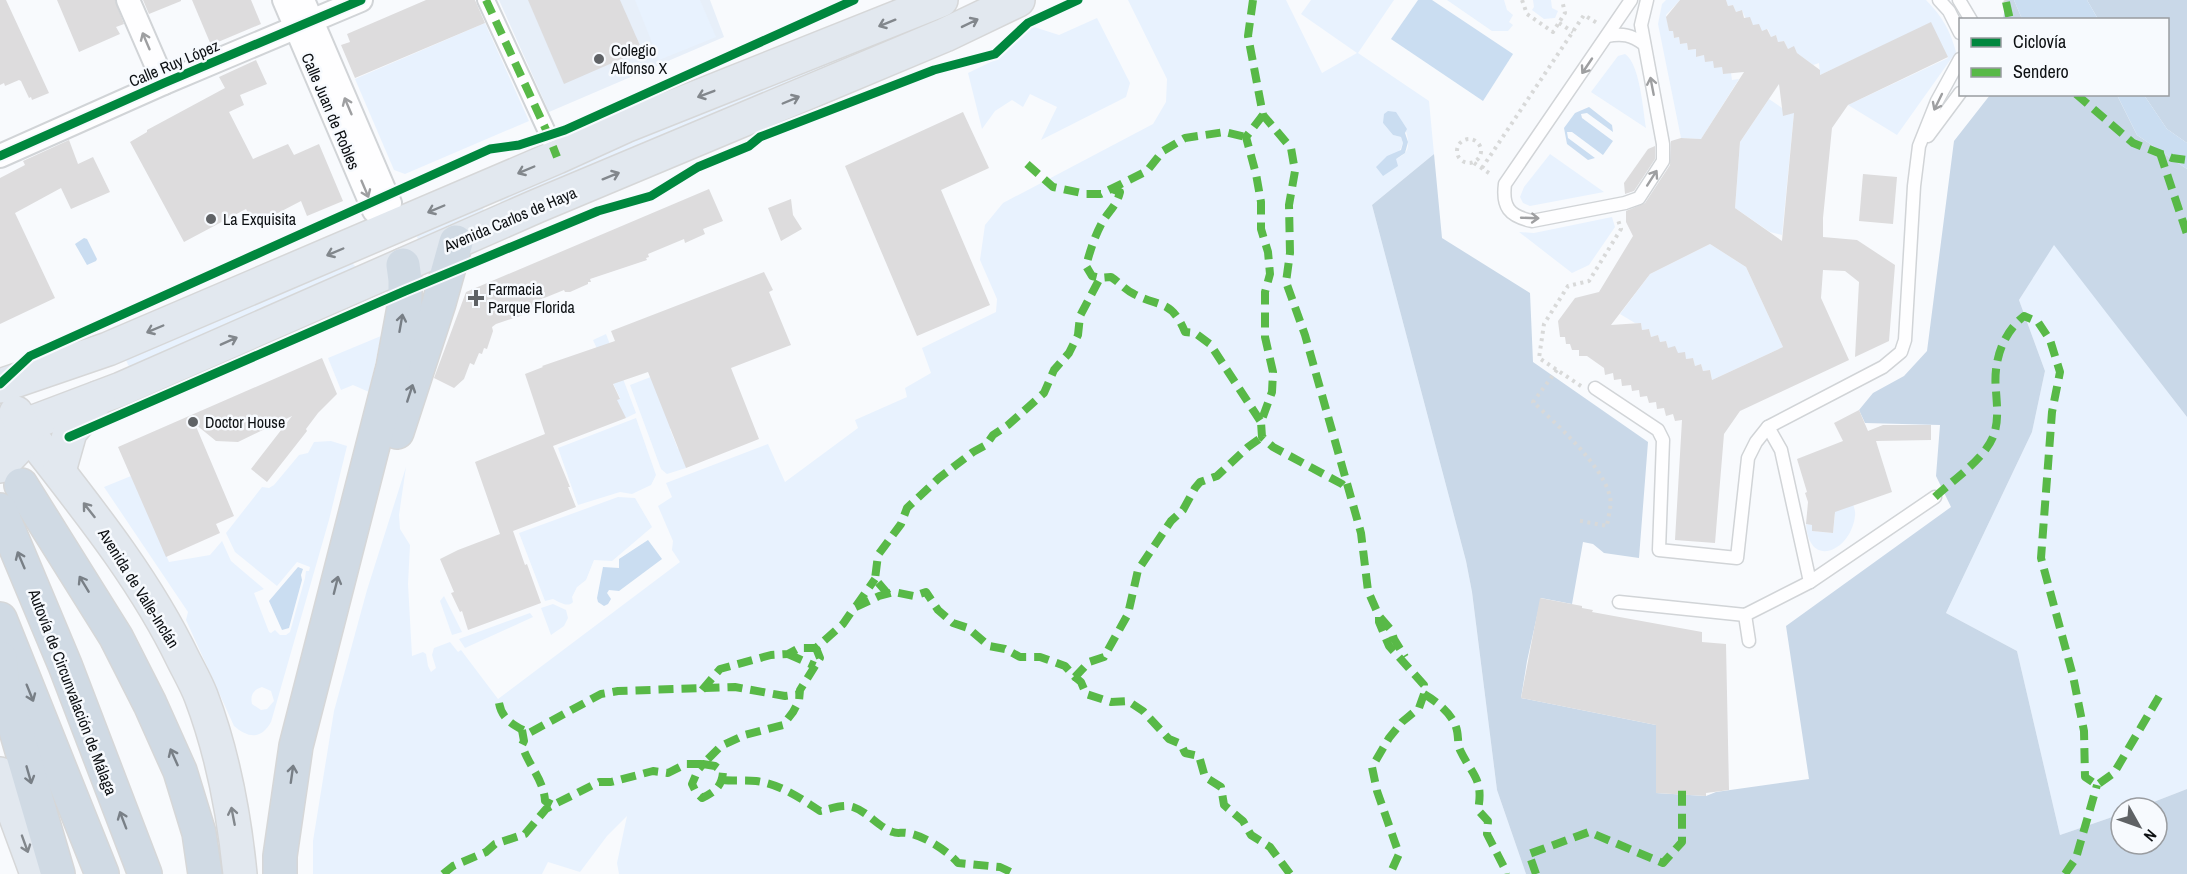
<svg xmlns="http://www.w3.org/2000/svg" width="2187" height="874" font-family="'Archivo Narrow',sans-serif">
<rect width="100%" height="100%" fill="#f8fafd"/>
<path fill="#e7eff9" d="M499,0H710L724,37L549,112Z"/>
<g fill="#e8f2fe" fill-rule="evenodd">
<path d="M635,0H700L716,37L659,60Z"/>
<path d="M1128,0H1286L1322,73L1357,53L1301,14L1311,0H1394L1358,53L1429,101L1434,154L1372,205L1466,561L1472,592L1497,790L1526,874H619L617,863L627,816L607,836L580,872L548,862L542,874H313V841L334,711L367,590L406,467L399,515L400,529L410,545L408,584L412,656L423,652L426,654L428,666L431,672L436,668L432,655L434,648L450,642L458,652L461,650L498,699L680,562L672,550L673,541L658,506L672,497L666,483L768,444L785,482L858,428L855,420L907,397L905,388L931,373L922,348L996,312L997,299L980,260L985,225L1003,203L1153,124L1166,102L1167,79ZM1400,120C1406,127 1412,146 1405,153C1402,156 1399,157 1396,159L1403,143L1401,137L1393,135L1383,123Z"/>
<path d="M1447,0H1504L1507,10L1513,15L1509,22L1513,25L1508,31H1492Z"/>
<path d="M1533,0H1551L1552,8L1558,11L1555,18L1544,19L1532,10L1534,7Z"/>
<path d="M1666,0H1680L1666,15L1669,30L1673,31L1674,38L1679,37L1680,44L1687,43L1688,50L1696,49V57L1704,55L1722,67L1723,74L1731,73L1732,80L1739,79L1701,139L1681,138L1658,24L1662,4Z"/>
<path d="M1726,0H1926C1942,16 1950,30 1956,52L1897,135L1848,105L1948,58L1931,23L1820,75L1819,63L1813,65L1797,53L1794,47L1788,49L1784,41L1778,42L1776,35L1771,37L1768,29L1762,31C1753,25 1745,21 1742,10L1736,12L1733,5L1728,6Z"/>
<path d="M927,18L931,29L502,207L499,198L699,109Z"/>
<path d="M1097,18L1130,83L1126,97L1041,140L1057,107L1030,94L1023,107L1012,100L995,111L982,129L968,73L999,58L1031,26L1059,35Z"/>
<path d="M485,23L529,121L405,174L394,170L355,79Z"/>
<path d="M1625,54C1640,64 1643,110 1646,128L1591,92L1618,56Z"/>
<path d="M1769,99L1782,108L1794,113L1782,235L1770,232L1735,208L1740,142Z"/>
<path d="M1550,154L1604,192L1530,206L1523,203L1520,197L1524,187Z"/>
<path d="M477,208H483L485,213L421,241L417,238L418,233Z"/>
<path d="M1612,217L1615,227L1589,265L1572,273L1519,232L1534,233Z"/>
<path d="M1710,244L1746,267L1783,347L1712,380L1710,370L1703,371L1701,364L1695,366L1693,358L1686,359L1668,348L1666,341L1660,342L1658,335L1651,337L1649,329L1642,330L1641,323H1635L1620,314L1650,274Z"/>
<path d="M2054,244L2187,417V789L2138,808H2121V814L2060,835L2017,651L1946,613L2032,432L2045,371L2019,300Z"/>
<path d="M352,263L356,267L353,272L130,369L126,360Z"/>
<path d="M606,334L636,413L626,418L614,401L620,398L593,340Z"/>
<path d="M381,336L369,392L353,385L341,390L328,358Z"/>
<path d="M661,373L674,427L670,429L678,449L681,447L686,468L667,474L661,469L630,385Z"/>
<path d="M636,418L656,475L651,485L632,494L620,492L578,505L558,448Z"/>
<path d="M331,441L347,446L329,520L271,722C261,740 248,738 234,726L186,620L188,612L104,487L131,476L169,562L210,555L222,541L231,561L264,589L254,593L269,632L271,633L275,630L280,635H286L290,632L305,578L306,571H309L310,567L297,562L277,586L235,552L226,533L262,487L269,488L274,485L299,455L308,453L314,442ZM262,687L271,691L274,701L267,709L261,710L252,704C250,695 253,690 262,687Z"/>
<path d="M1848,493C1851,500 1856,508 1855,516C1851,551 1809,570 1806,524L1812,525V531L1833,533L1835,514L1808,512Z"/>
<path d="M618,497L635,498L652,527L612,561L594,560L586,580L577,587L572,597L573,602C568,608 559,602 553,599L545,601L519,533Z"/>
<path d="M444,596L462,632L452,635L440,601Z"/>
<path d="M553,604L566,610L568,618L564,626L551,635L541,608Z"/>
<path d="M530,613L533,617L465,648L459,639Z"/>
</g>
<g fill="#c9d8e8">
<path d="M2006,0H2014L2022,19L2003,20Z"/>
<path d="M2087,0H2187V143L2167,129L2144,95L2168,94V20L2098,19Z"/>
<path d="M1990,95H2117L2137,135L2187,169V417L2054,245L2019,300L2045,371L2032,432L1946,613L2017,651L2060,835L2121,814V844H2157V808H2138L2187,789V874H1526L1497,790L1472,592L1466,561L1372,205L1434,154L1442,238L1530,293L1533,362L1648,442L1639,558L1604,553L1593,544L1583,542L1572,604L1541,598L1527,661L1521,698L1656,725V793L1706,796L1716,792L1809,779L1786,626L1951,507L1936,476L1940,425L1865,423L1859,410L1873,393L1904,376L1927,351L1954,141Z"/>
</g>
<g fill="#caddf1">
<path d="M1418,0H1432L1513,54L1483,101L1391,39Z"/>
<path d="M2014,0H2087L2098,19H2022Z"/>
<path d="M2117,95H2144L2167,129L2187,143V169L2137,135Z"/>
<path d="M1589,107L1612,125L1613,132L1587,113L1581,114L1582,118L1613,141L1603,155L1572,132H1567L1568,138L1595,158L1588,160L1567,144L1564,128L1575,113Z"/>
<path d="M1388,111L1396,112L1407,129L1405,133L1408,142L1405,153L1396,159L1398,166L1383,176L1376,167L1387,156L1401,150L1403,143L1401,137L1393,135L1383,123L1384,114Z"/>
<path d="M84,238L87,239L97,259L96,261L87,265L75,244Z"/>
<path d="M648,540L662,559L619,591L609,590L607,593L611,599L608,604L604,606L598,602L597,598L603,567L619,568V559Z"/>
<path d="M298,567L303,569L301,575L302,580L289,628L282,630L269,601Z"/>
</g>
<g fill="#dddcdd" fill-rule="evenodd">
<path d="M0,0H6L49,93L32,100L31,97L29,98L21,81L19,80L5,86L4,83L0,85Z"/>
<path d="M57,0H115L124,24L116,27L120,34L79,52Z"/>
<path d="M143,0H181V1L149,14Z"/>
<path d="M192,0H251L261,24L211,45Z"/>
<path d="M426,0H475L485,23L355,78L341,45L350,42L347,34Z"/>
<path d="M528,0H620L642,50L564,84Z"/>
<path d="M1680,0H1726L1728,6L1733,5L1736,12L1742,10L1744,18L1750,17L1753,25L1759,24L1762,31L1767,29L1771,37L1776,35L1778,42L1784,41L1788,49L1794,46L1797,53L1820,70V75L1931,22L1948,57L1848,105L1832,128L1823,218V237L1857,240L1895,265L1889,341L1855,357L1859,282L1845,271L1823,270L1821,298L1849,360L1740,411L1724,434L1715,543L1675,540L1682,420L1675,421L1673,414L1666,416L1664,408L1657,409L1656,402L1649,403L1647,396L1640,397L1639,390L1632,391L1631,385L1622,386L1621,379L1614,380L1613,373L1605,375L1604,368L1587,356H1579V350H1572L1570,344H1566L1565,337H1560L1558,321L1575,298L1599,292L1633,236L1626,222V211L1645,203L1670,165L1671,141L1681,138L1701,139L1744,72L1723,74L1722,67L1714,68L1713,61L1705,62L1704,55L1696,57V49L1688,50L1687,43L1680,44L1679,37L1674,38L1673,31H1669L1666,17ZM1779,84L1783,116L1794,113L1782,241L1735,208L1740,142ZM1710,244L1746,267L1783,347L1712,380L1710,370L1703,371L1701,364L1695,366L1693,358L1686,359L1685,352L1678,353L1675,346L1668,348L1666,341L1660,342L1658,335L1651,337L1649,329L1642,330L1641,323L1611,325L1650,274Z"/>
<path d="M256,60L267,84L240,95L244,105L229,112L253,159L288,144L294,155L319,144L343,201L307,216L301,201L255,225L246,209L184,242L130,142L147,132V130L225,88L219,77Z"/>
<path d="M963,112L989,168L941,190L990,305L917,336L845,166Z"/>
<path d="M69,140L78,164L93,157L110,192L71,209L61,188L15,213L55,298L0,324V178L25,165L23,161Z"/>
<path d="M1655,146V159L1634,191L1625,194L1624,183L1648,149Z"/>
<path d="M1863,174L1897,177L1893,224L1859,221Z"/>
<path d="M709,189L723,221L703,229L705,234L685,243L684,239L648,254L649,257L646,258L647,260L590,279L591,282H588V284L570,292H565L564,290L532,303L533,307L530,308L529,313L496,324L492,327L493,331L487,349L484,348L482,354L479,353L474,365L470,363L464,379L454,388L434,378L466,292Z"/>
<path d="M791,199L793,215L802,229L781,241L768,208Z"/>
<path d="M764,272L773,290L769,292L791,345L731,368L759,439L686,468L648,372L613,384L620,399L617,400L626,418L553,446L570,487H568L576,507L513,531L525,565L527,564L541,603L468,630L462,611L460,612L451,593L454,592L440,559L458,550L500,534L475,462L545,434L525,374L543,367L542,366L615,341L611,331Z"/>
<path d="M322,358L337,394L318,413L306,429L307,431L267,482L251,469L292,416L238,442L216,441L195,424L234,516L216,524L220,533L166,557L118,447Z"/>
<path d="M1859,410L1868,431L1883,425H1931V440L1876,441L1892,492L1835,512L1833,533L1812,531V525L1806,524L1808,502L1805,493L1807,492L1797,459L1843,441L1834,423Z"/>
<path d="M1540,598L1582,606V608L1593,610L1592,612L1702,632V642L1726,644L1729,790L1706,793V796L1656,793V725L1521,698Z"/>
</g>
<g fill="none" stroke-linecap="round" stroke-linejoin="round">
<g stroke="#d1d4d7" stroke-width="15">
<g id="service">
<path d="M1631,0L1505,184C1502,207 1509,216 1532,221L1625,203L1639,198L1663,161V144L1641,25L1647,0"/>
<path d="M1939,0L1949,11L1960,33"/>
<path d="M1959,0L1971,20"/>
<path d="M1607,36C1623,33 1631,35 1644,44"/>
<path d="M1928,136L1960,93"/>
<path d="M1595,388L1658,430L1663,440L1659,550L1737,558L1748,458L1756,442L1768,427L1883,367L1901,352L1905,340L1914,186L1919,146L1937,101L1960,59"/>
<path d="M1768,427L1781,450L1810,582L1935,497"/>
<path d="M1619,602L1745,615L1810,582"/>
<path d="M1745,615L1749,641"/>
</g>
</g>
<g stroke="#d1d4d7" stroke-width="20">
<path id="pedestrian" d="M486,0L548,134L557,157"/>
</g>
<g stroke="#d1d4d7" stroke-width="26">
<g id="minor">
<path d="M128,0L164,83"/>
<path d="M284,0L374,211L384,217L389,230"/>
<path d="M303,0L390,203L384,217"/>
<path d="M0,156L164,83L361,0"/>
</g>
</g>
<g stroke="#d6d7d8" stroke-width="36">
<g id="primary">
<path d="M0,386L108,349L557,157L625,126L941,0"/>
<path d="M23,426C81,501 142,574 183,659C189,671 196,683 201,696C223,754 234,813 240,874"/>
<path d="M0,431L23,426L121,389L537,206L945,35L1018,0"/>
<path d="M0,466L22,443L23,426L16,413"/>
<path d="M59,471L70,432L98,398"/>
<path d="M0,774L37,874"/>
</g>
</g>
<g stroke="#d6d7d8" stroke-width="36">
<g id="motorway">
<path d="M397,432L439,303L456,242"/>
<path d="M21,485L116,637L150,704L180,771L199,833L205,874"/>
<path d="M0,510L65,665L145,874"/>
<path d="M0,619L102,874"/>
<path d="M0,658L3,686L58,874"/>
<path d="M280,874V856L296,746L393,367L405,302V280L403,265"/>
</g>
</g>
<g stroke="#d8d9d9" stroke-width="4" stroke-dasharray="3 4.5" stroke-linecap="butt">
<path d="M1522,0L1527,14L1553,32L1565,13L1562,0"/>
<path d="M2005,0L2006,2"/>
<path d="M1559,23L1573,32"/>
<circle cx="1469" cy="151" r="12"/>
<path d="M1474,163L1492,175"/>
<path d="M1482,168L1584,15L1597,23"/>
<path d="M1557,370L1533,402C1557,425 1603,465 1610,497C1612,505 1608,517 1607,526L1576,520"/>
<path d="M1581,386L1539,358L1544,324L1568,286L1589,281L1621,229L1618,220"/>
</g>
<use href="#service" stroke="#fefeff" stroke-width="12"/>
<use href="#pedestrian" stroke="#fefeff" stroke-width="16"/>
<use href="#minor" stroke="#fefeff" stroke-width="22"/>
<use href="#primary" stroke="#e2e8ef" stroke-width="33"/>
<use href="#motorway" stroke="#d0dae4" stroke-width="33"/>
<g stroke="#58b947" stroke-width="8" stroke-dasharray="15 8" stroke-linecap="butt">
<path d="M486,0L548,134L557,157"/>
<path d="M1253,0L1248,36L1263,115L1291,148L1295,171L1289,205L1290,253L1286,282L1305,335L1361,533L1368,591L1379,616V622L1389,646L1424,685V694L1419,708L1402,722L1389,738L1372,767L1377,791L1399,854L1390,874"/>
<path d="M2006,2L2010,20"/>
<path d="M2076,94L2133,143L2172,158L2187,160"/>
<path d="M1263,115L1246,137L1256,174L1261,202V229L1268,252L1270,274L1265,292V337L1273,372L1272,392L1261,422L1262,437L1273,447L1342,484L1349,491"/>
<path d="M2160,153L2187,234"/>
<path d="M1027,164L1053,187L1086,194H1101L1147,171L1163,151L1185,138L1225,132L1246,137"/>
<path d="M1112,189L1120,192C1117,205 1109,211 1103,221C1095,235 1090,251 1086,266L1092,276L1100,278L1111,277C1119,282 1125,290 1134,294C1161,308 1171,299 1185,332L1195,333L1210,344L1261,422"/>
<path d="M1935,497C1953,480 1984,459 1993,437C1999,422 1997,406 1996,391C1993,362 2002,334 2024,316L2038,322L2050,340L2060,372L2052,412L2041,558L2073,676L2084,731L2085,777L2097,785L2114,773L2160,695"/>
<path d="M888,594L875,579L878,555L901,524L907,508L939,478L973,452L986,445L993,435L1008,425L1044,393L1054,370L1069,353L1078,335L1080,316L1100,278"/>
<path d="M856,606L875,579"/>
<path d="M1380,617L1391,630L1394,639L1405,657"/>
<path d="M788,654L815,666"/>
<path d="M1075,677L1081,682L1086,694L1111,702L1128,701L1143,711L1169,739L1181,744L1185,753L1199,756L1205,777L1221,787L1224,805L1243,821L1251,835L1270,847L1290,874"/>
<path d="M702,690L720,669L771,655L788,654L799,648H816"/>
<path d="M1424,694C1436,701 1452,714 1456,727C1459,735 1457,743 1460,750C1472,775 1484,779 1478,810L1488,821L1487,834L1505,869L1506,874"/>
<path d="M499,703C502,720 515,726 529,733L601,694L618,691L735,687L785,696L800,694"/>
<path d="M522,730L524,741L522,745C528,765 544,780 545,801L553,805"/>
<path d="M703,764L715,766L723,772C722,786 715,792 702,798L696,792L692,784L698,770Z"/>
<path d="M722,780C733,781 745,780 756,781C780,784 800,798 820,811C830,809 843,804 853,807C868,812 878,827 893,832C897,834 902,832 907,833C923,835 948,851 958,863L1000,867L1015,874"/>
<path d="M443,874L453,866L486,852L495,844L525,834L546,809L553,805L599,782H611L653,771L668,773L686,764H703L721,746L745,735L783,725L793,712L799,701L800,690L820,658L816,648L843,624L854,608L879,596L894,592L914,596L926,592L938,610L953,623L968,628L989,646L1005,649L1020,657H1040L1065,666L1075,677L1089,662L1104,657L1128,614L1138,570L1171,521L1183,510L1195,488L1200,482L1217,476L1248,447L1262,437"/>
<path d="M1536,874L1529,854L1589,832L1663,863L1682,842V788"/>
<path d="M2065,874L2076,858L2097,785"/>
</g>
<g stroke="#f7fafe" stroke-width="13">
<g id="cycleway">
<path d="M0,156L164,83L361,0"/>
<path d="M0,384L30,356L490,149L519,145L565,130L854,0"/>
<path d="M69,437L405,291L598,211L651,196L698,167L749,146L760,137L934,70L995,54L1028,23L1078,0"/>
</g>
</g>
<use href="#cycleway" stroke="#00873e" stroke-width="9"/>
</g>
<defs><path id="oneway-shaft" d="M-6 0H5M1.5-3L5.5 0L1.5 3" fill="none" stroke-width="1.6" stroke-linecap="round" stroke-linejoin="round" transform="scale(1.5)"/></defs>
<g stroke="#82878c">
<use href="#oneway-shaft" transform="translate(887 23) rotate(158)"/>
<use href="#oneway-shaft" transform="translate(970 23) rotate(-26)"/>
<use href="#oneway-shaft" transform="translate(706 94) rotate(159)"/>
<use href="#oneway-shaft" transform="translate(791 100) rotate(-23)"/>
<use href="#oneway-shaft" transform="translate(526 170) rotate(157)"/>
<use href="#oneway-shaft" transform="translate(611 176) rotate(-22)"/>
<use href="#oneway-shaft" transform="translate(436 209) rotate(157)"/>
<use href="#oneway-shaft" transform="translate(335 252) rotate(157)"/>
<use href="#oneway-shaft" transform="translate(155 329) rotate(157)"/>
<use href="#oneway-shaft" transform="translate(229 341) rotate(-24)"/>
<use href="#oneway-shaft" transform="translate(89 510) rotate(-128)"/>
<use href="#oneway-shaft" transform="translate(233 816) rotate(-101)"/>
<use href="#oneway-shaft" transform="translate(25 844) rotate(70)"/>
</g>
<g stroke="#9e9fa1">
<use href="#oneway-shaft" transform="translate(146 41) rotate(-113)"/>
<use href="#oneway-shaft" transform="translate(1587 66) rotate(124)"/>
<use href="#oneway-shaft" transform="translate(1652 86) rotate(-101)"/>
<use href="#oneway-shaft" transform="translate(1938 102) rotate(116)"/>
<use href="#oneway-shaft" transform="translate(348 106) rotate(-113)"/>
<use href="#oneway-shaft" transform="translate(1652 178) rotate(-57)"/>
<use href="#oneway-shaft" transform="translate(365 189) rotate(67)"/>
<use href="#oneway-shaft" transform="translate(1530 218) rotate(2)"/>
</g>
<g stroke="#787f86">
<use href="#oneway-shaft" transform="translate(401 323) rotate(-80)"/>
<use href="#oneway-shaft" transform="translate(410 393) rotate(-72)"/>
<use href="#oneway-shaft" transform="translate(21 560) rotate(-113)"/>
<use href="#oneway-shaft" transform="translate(84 584) rotate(-121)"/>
<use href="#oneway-shaft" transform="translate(336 585) rotate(-76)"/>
<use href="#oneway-shaft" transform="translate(30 693) rotate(68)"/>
<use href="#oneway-shaft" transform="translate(174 757) rotate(-114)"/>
<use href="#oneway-shaft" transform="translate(292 774) rotate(-82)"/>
<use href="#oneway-shaft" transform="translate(29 775) rotate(74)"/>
<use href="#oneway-shaft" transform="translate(123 820) rotate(-111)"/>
</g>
<g fill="#5f6265" stroke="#f7fafe" stroke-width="2">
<circle cx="599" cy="59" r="6"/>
<circle cx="211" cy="219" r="6"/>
<path d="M473 289h6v6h6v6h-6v6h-6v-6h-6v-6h6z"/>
<circle cx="193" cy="422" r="6"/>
</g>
<g text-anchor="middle" stroke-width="5" stroke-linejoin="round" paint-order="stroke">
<g font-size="16" fill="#0d1013" stroke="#f7fafe" text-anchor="start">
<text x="611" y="56">Colegio<tspan x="611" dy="18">Alfonso X</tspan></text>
<text x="223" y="225">La Exquisita</text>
<text x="488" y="295">Farmacia<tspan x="488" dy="18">Parque Florida</tspan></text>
<text x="205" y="428">Doctor House</text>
</g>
<g font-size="16" fill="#0d1013" stroke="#f7fafe">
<text transform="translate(174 63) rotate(-23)" y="6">Calle Ruy López</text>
<text transform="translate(331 111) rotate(67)" y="6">Calle Juan de Robles</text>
<text transform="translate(510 219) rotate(-23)" y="6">Avenida Carlos de Haya</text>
<text transform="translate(139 588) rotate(58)" y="6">Avenida de Valle-Inclán</text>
<text transform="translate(73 692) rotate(69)" y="6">Autovía de Circunvalación de Málaga</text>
</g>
</g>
<rect x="1959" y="18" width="210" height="78" fill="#f7fafe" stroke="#999ca0" stroke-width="1.5"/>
<rect x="1971" y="38" width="30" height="9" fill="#00873e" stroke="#999ca0" stroke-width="1.5"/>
<text x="2013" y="48" font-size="18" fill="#0d1013">Ciclovía</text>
<rect x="1971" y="68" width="30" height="9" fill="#58b947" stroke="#999ca0" stroke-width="1.5"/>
<text x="2013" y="78" font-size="18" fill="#0d1013">Sendero</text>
<g transform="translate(2139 826) rotate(130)"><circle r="28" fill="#f7fafe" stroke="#999ca0" stroke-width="1.5"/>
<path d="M0-4.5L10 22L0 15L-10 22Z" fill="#5f6265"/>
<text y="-9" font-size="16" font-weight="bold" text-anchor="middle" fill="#0d1013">N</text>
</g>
</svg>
